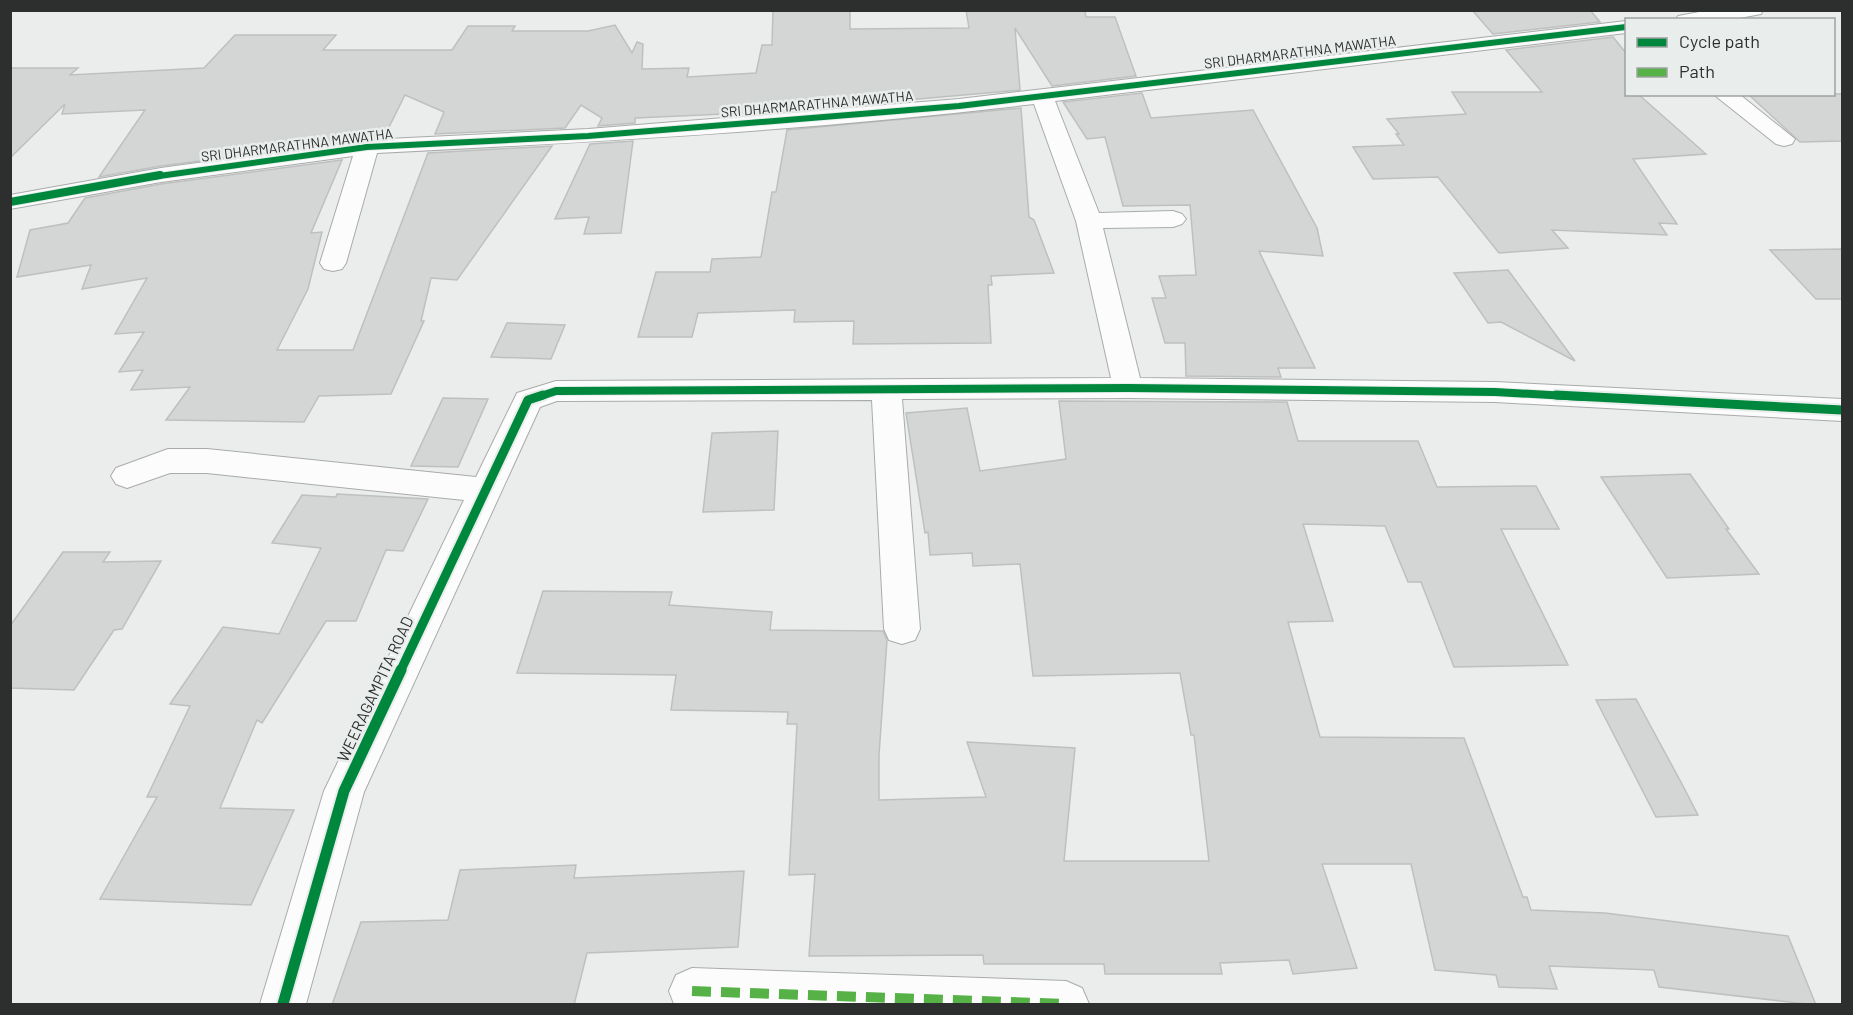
<svg xmlns="http://www.w3.org/2000/svg" width="1853" height="1015" font-family="Barlow,sans-serif">
<rect width="100%" height="100%" fill="#eaedec"/>
<g fill="#d4d6d6" stroke="#bdc0bf" stroke-width="1.5">
<path d="M773,10H850V29L969,28L966,10L1085,11L1086,17H1115L1136,76L1052,86L1015,28L1020,90L770,112L635,118V123L598,126L602,118L581,105L565,128L435,134L444,112L405,95L384,137L161,166L99,177L145,110L62,114L65,104L10,158V68H78L70,75L204,68L235,35H336L323,50H452L468,26H515L512,31H588L615,25L632,53L637,42L643,44L642,69L689,68L687,77L756,73L762,45H772Z"/>
<path d="M1472,10H1590L1600,22L1493,34Z"/>
<path d="M1613,37L1626,53V94H1638L1706,154L1633,159L1677,224L1659,223L1667,235L1552,230L1568,248L1499,253L1438,177L1373,179L1353,147L1404,145L1396,134H1399L1387,119L1466,114L1452,92H1542L1506,50Z"/>
<path d="M1142,93L1151,118L1253,110L1317,228L1323,256L1259,251L1315,368H1278L1281,377L1186,376L1185,343H1165L1152,298H1166L1159,276L1196,275L1190,205L1123,206L1105,137L1087,139L1063,102Z"/>
<path d="M1748,94H1842V141L1800,142Z"/>
<path d="M1021,108L1029,217L1034,220L1054,273L991,276L992,285H988L991,343L853,344L854,321L794,322L795,310L698,313L692,337H638L656,272H710L712,259L761,257L772,192H776L787,130Z"/>
<path d="M633,141L621,233L584,234L589,217L555,219L590,144Z"/>
<path d="M552,146L457,280L431,278L421,321H424L391,394L319,396L304,422L166,420L190,387L131,390L143,370L119,372L144,332L115,334L147,278L82,289L91,265L17,277L30,230L68,223L85,198L161,184L342,160L311,233L322,232L308,289L277,350H353L428,153Z"/>
<path d="M1842,249V299H1816L1770,250Z"/>
<path d="M1508,270L1575,361L1501,322L1488,323L1454,273Z"/>
<path d="M507,323L565,325L551,359L491,357Z"/>
<path d="M443,398L488,399L458,467L411,466Z"/>
<path d="M1059,401L1287,402L1298,441H1418L1437,487L1536,486L1559,529H1501L1568,665L1454,667L1421,582H1408L1385,526L1303,524L1333,621L1288,622L1320,737L1464,738L1523,897H1527L1531,910L1605,913L1788,936L1816,1005L1659,987L1654,970L1549,966L1557,989L1499,987L1496,975L1435,970L1411,864H1322L1357,968L1293,974L1289,960L1220,963L1222,974H1105L1104,964H984L983,955L809,956L815,874L789,875L797,724H787L788,712L671,710L676,675L517,673L543,591L672,592L669,605L772,612L770,630L883,631L887,640L879,755V800L986,797L967,742L1075,748L1064,861H1209L1194,735H1191L1180,673L1033,676L1020,564L973,566L972,553L930,555L928,532L925,533L906,413L967,408L980,471L1066,459Z"/>
<path d="M778,431L774,510L703,512L712,433Z"/>
<path d="M1690,474L1729,529H1726L1759,574L1667,578L1601,477Z"/>
<path d="M337,494L428,499L403,551L386,550L356,621H326L262,723L257,720L220,808L294,810L251,905L100,899L157,797H147L190,706L170,704L223,627L279,634L321,548L272,543L302,495L336,497Z"/>
<path d="M63,552H110L103,562L161,561L122,629L114,630L74,690L10,688V626Z"/>
<path d="M1636,699L1682,784L1698,815L1656,817L1596,700Z"/>
<path d="M576,865L574,878L744,871L738,947L587,953L574,1005H332L361,922L448,920L460,870Z"/>
</g>
<g fill="none" stroke-linecap="round" stroke-linejoin="round">
<g stroke="#a9abaa" stroke-width="2">
<g id="street">
<path d="M1710,10H1763L1761,14L1729,20H1675L1678,16Z"/>
<path d="M1626,21V33L1055,101L1099,213L1173,211L1182,214L1186,219L1182,224L1173,227L1103,228L1140,378L1495,382L1842,399V421L1495,402L1128,398L902,399L920,629L915,640L902,644L889,640L884,629L872,400L557,401L540,407L364,792L306,1004H260L324,791L464,500L207,473H170L127,488L116,484L111,476L116,468L168,449H207L476,477L517,393L556,381L1111,378L1076,221L1034,104C816,130 596,142 377,153L346,263L342,269L333,271L324,269L320,263L353,156L161,182L10,209V195L161,168L367,140L588,129L959,99Z"/>
<path d="M1713,94H1739L1795,139L1792,144L1784,146L1776,144Z"/>
<path d="M692,968L1066,981L1082,988L1089,1004H674L669,991L676,975Z"/>
</g>
</g>
<use href="#street" fill="#fcfcfc" fill-rule="evenodd"/>
<path stroke="#56b246" stroke-width="10" stroke-dasharray="19 10" stroke-linecap="butt" d="M692,991L1066,1004"/>
<g stroke="#e9eeed" stroke-width="8">
<path id="cycleway-far3" d="M152,177L367,147L588,136L959,106L1626,27"/>
</g>
<g stroke="#e9eeed" stroke-width="10">
<g id="cycleway-far2">
<path d="M10,202L160,175"/>
<path d="M538,397L556,391L1128,388L1495,392L1585,397"/>
</g>
</g>
<g stroke="#e9eeed" stroke-width="13">
<g id="cycleway-far1">
<path d="M1556,395L1842,410"/>
<path d="M400,672L528,400L543,395"/>
</g>
</g>
<g stroke="#e9eeed" stroke-width="15">
<path id="cycleway" d="M283,1004L344,791L401,670"/>
</g>
<use href="#cycleway-far3" stroke="#00873e" stroke-width="6"/>
<use href="#cycleway-far2" stroke="#00873e" stroke-width="8"/>
<use href="#cycleway-far1" stroke="#00873e" stroke-width="9"/>
<use href="#cycleway" stroke="#00873e" stroke-width="11"/>
</g>
<g text-anchor="middle" stroke-width="5" stroke-linejoin="round" paint-order="stroke">
<g font-size="14" fill="#2d2f2e" stroke="#e9eeed">
<text transform="translate(1300 52) rotate(-7)" y="5">SRI DHARMARATHNA MAWATHA</text>
<text transform="translate(817 104) rotate(-5)" y="5">SRI DHARMARATHNA MAWATHA</text>
<text transform="translate(297 145) rotate(-7)" y="5">SRI DHARMARATHNA MAWATHA</text>
</g>
<g font-size="16" fill="#2d2f2e" stroke="#e9eeed">
<text transform="translate(375 689) rotate(-65)" y="6">WEERAGAMPITA ROAD</text>
</g>
</g>
<rect width="1853" height="1015" fill="none" stroke="#2d2f2e" stroke-width="24"/>
<rect x="1625" y="18" width="210" height="78" fill="#e9eeed" stroke="#9ea2a1" stroke-width="1.5"/>
<rect x="1637" y="38" width="30" height="9" fill="#00873e" stroke="#9ea2a1" stroke-width="1.5"/>
<text x="1679" y="48" font-size="18" fill="#2d2f2e">Cycle path</text>
<rect x="1637" y="68" width="30" height="9" fill="#56b246" stroke="#9ea2a1" stroke-width="1.5"/>
<text x="1679" y="78" font-size="18" fill="#2d2f2e">Path</text>
</svg>
